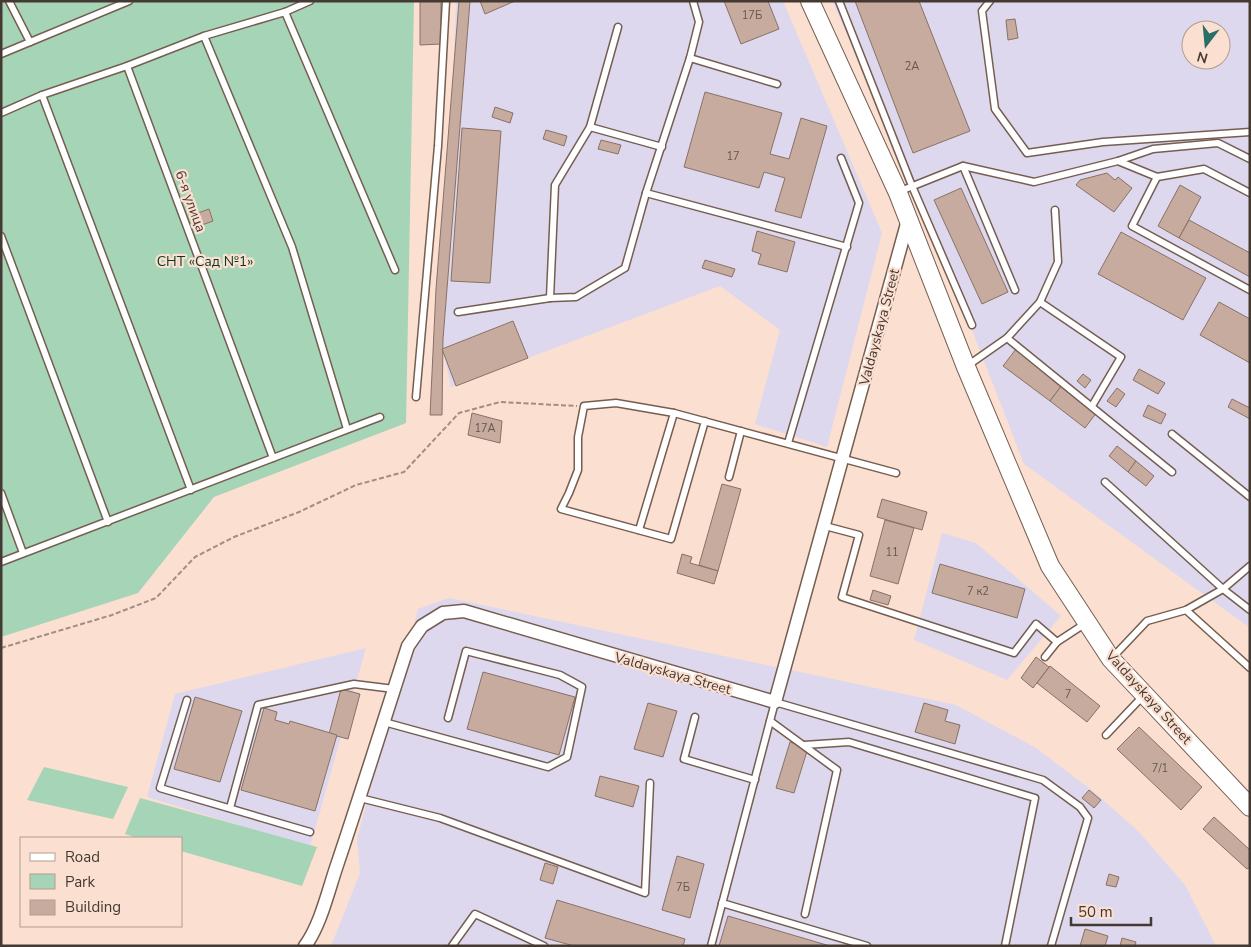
<svg xmlns="http://www.w3.org/2000/svg" width="1251" height="947" font-family="'Nunito Sans',sans-serif">
<rect width="100%" height="100%" fill="#fbdfd0"/>
<g fill="#ddd8ee" fill-rule="evenodd">
<path d="M456,1H783L882,233L827,447L755,424L780,330L720,286L451,387L443,350Z"/>
<path d="M832,1H1250V628L1024,464L909,168ZM1191,30H1221V60H1191Z"/>
<path d="M942,533L976,543L1061,616L1007,680L914,640Z"/>
<path d="M449,598L956,705L1036,748L1094,792L1139,832L1185,885L1216,946H331L360,873L357,839L418,609Z"/>
<path d="M366,648L310,847L147,797L175,694Z"/>
</g>
<g fill="#a5d4b7">
<path d="M1,1H414L406,423L214,497L138,593L1,637Z"/>
<path d="M44,767L128,787L113,819L27,800Z"/>
<path d="M140,798L317,847L302,886L181,851V838H138L125,834Z"/>
</g>
<g fill="#c6ab9e" stroke="#8a7165">
<path d="M420,1H441V44L420,45Z"/>
<path d="M459,1H470L443,339L442,415H430L436,289Z"/>
<path d="M480,1H515L485,14Z"/>
<path d="M724,1H768L779,29L741,44Z"/>
<path d="M855,1H919L970,131L913,153Z"/>
<path d="M1015,19L1018,38L1008,40L1006,20Z"/>
<path d="M705,92L782,113L770,154L789,159L801,118L827,126L801,218L775,211L785,178L764,172L759,188L684,167Z"/>
<path d="M495,107L513,113L510,123L492,117Z"/>
<path d="M462,128L501,131L490,283L451,281Z"/>
<path d="M546,130L567,136L564,146L543,139Z"/>
<path d="M601,140L621,145L618,154L598,149Z"/>
<path d="M1107,173L1115,180L1118,177L1132,188L1114,212L1076,185L1080,180Z"/>
<path d="M1180,185L1201,197L1179,238L1158,226Z"/>
<path d="M961,188L1008,292L982,304L934,200Z"/>
<path d="M209,209L213,221L202,225L198,213Z"/>
<path d="M1189,220L1250,253V277L1179,238Z"/>
<path d="M757,231L795,242L787,272L758,264L761,254L752,251Z"/>
<path d="M1121,232L1206,278L1183,320L1098,274Z"/>
<path d="M705,260L735,269L732,277L702,268Z"/>
<path d="M1219,302L1250,319V363L1200,335Z"/>
<path d="M513,321L528,358L456,386L442,349Z"/>
<path d="M1016,349L1062,385L1050,401L1003,366Z"/>
<path d="M1139,369L1165,383L1158,394L1133,380Z"/>
<path d="M1083,374L1091,380L1085,388L1077,381Z"/>
<path d="M1062,385L1097,412L1085,428L1050,401Z"/>
<path d="M1117,388L1125,394L1116,407L1107,401Z"/>
<path d="M1232,399L1250,408V419L1228,407Z"/>
<path d="M1148,405L1166,414L1161,424L1143,416Z"/>
<path d="M472,413L502,421L500,443L468,435Z"/>
<path d="M1117,446L1136,461L1128,472L1109,456Z"/>
<path d="M1136,461L1154,476L1146,486L1128,472Z"/>
<path d="M722,484L741,489L718,571L699,565Z"/>
<path d="M882,499L927,512L922,530L877,517Z"/>
<path d="M885,520L914,528L898,584L870,576Z"/>
<path d="M682,554L692,557L690,563L718,571L714,584L677,573Z"/>
<path d="M940,564L1025,589L1017,618L932,593Z"/>
<path d="M873,590L891,596L888,605L870,600Z"/>
<path d="M1036,657L1049,667L1033,688L1021,678Z"/>
<path d="M1050,666L1100,706L1087,722L1037,683Z"/>
<path d="M483,672L575,697L559,755L467,729Z"/>
<path d="M341,689L360,694L348,739L329,734Z"/>
<path d="M195,697L242,711L220,782L174,769Z"/>
<path d="M648,703L677,711L663,757L634,749Z"/>
<path d="M924,703L948,710L945,721L960,725L955,744L915,732Z"/>
<path d="M264,708L277,712L275,720L289,724L290,721L337,735L315,811L241,790Z"/>
<path d="M1139,727L1202,787L1181,810L1117,749Z"/>
<path d="M790,742L808,748L794,793L776,788Z"/>
<path d="M600,776L639,786L633,807L595,796Z"/>
<path d="M1089,790L1101,800L1094,808L1082,798Z"/>
<path d="M1214,817L1250,850V867L1247,869L1203,829Z"/>
<path d="M677,856L704,864L690,918L662,910Z"/>
<path d="M545,863L558,867L553,884L540,880Z"/>
<path d="M1109,874L1119,877L1116,887L1106,885Z"/>
<path d="M557,900L685,939L683,946H574L545,938Z"/>
<path d="M728,916L830,946H719Z"/>
<path d="M1085,929L1108,936L1105,946H1080Z"/>
<path d="M1122,938L1136,942L1135,946H1120Z"/>
</g>
<g fill="none" stroke-linecap="round" stroke-linejoin="round">
<g stroke="#755e50" stroke-width="9">
<g id="lane">
<path d="M9,1L30,42"/>
<path d="M839,1L912,186L972,325"/>
<path d="M990,1L982,11L995,109L1027,153L1103,142L1250,132"/>
<path d="M285,12L395,270"/>
<path d="M204,36L292,247L347,429"/>
<path d="M1,54L129,1"/>
<path d="M690,58L777,84"/>
<path d="M127,66L273,458"/>
<path d="M42,95L191,490"/>
<path d="M1,113L42,95L127,66L204,36L285,12L310,1"/>
<path d="M590,127L662,147"/>
<path d="M1118,161L1153,149L1218,143L1250,159"/>
<path d="M963,166L1015,290"/>
<path d="M1157,177L1132,226L1250,290"/>
<path d="M898,192L963,166L1034,182L1118,161L1157,177L1204,169L1250,193"/>
<path d="M646,193L847,247"/>
<path d="M1,236L108,522"/>
<path d="M550,298L555,185L590,127L618,27"/>
<path d="M1040,302L1121,357L1092,406"/>
<path d="M458,312L550,298L576,297L625,268L646,193L690,58L699,22L693,1"/>
<path d="M1007,338L1172,472"/>
<path d="M967,366L1007,338L1040,302L1058,262L1055,210"/>
<path d="M416,397L438,146L446,1"/>
<path d="M705,421L671,539L561,509L569,493L578,470V437L584,406L616,403L674,413L896,473"/>
<path d="M1172,434L1250,497"/>
<path d="M788,443L859,203L841,158"/>
<path d="M729,477L741,431"/>
<path d="M1105,482L1223,589L1250,610"/>
<path d="M1,493L23,553"/>
<path d="M825,526L859,535L842,597L1014,653L1036,624L1057,642"/>
<path d="M639,530L674,413"/>
<path d="M1,562L380,417"/>
<path d="M1186,610L1250,668"/>
<path d="M1045,657L1057,642L1086,623"/>
<path d="M1112,658L1147,621L1186,610L1223,589L1250,566"/>
<path d="M187,700L160,788L310,832"/>
<path d="M695,717L684,759L755,780"/>
<path d="M770,721L837,770L805,914"/>
<path d="M384,722L548,767L567,757L582,687L560,675L466,651L448,718"/>
<path d="M1106,735L1144,695"/>
<path d="M804,745L849,742L1035,798L1005,946"/>
<path d="M360,798L440,818L645,893L650,783"/>
<path d="M230,808L258,705L354,684L394,689"/>
<path d="M722,903L867,946"/>
<path d="M452,946L475,914L544,946"/>
<path d="M711,946L775,702L1043,780L1080,807L1088,818L1051,946"/>
</g>
</g>
<g stroke="#755e50" stroke-width="15">
<path id="street" d="M305,946C320,926 328,892 336,868C361,794 384,720 408,646L422,626L443,613L464,611L775,702L908,220"/>
</g>
<g stroke="#755e50" stroke-width="20">
<path id="secondary" d="M810,1L898,193L966,367L1050,566L1111,659L1250,807"/>
</g>
<path stroke="#a18d83" stroke-width="2" stroke-dasharray="5 2.5" stroke-linecap="butt" d="M1,648L112,615L156,598L195,557L234,537L299,512L356,485L404,472L459,413L500,402L577,406"/>
<use href="#lane" stroke="#fff" stroke-width="6"/>
<use href="#street" stroke="#fff" stroke-width="12"/>
<use href="#secondary" stroke="#fff" stroke-width="18"/>
</g>
<g text-anchor="middle" stroke-width="4.5" stroke-linejoin="round" paint-order="stroke">
<g font-size="11" fill="#64564e">
<text x="752" y="19">17Б</text>
<text x="912" y="70">2А</text>
<text x="733" y="160">17</text>
<text x="485" y="432">17А</text>
<text x="892" y="556">11</text>
<text x="978" y="595">7 к2</text>
<text x="1068" y="698">7</text>
<text x="1160" y="772">7/1</text>
<text x="683" y="891">7Б</text>
</g>
<g font-size="14" fill="#443933" stroke="#fbdfd0">
<text transform="translate(191 201) rotate(70)" y="5">6-я улица</text>
<text transform="translate(879 327) rotate(-75)" y="5">Valdayskaya Street</text>
<text transform="translate(673 673) rotate(16)" y="5">Valdayskaya Street</text>
<text transform="translate(1149 697) rotate(48)" y="5">Valdayskaya Street</text>
</g>
<g font-size="14" fill="#083822" stroke="#fbdfd0">
<text x="205" y="266">СНТ «Сад №1»</text>
</g>
</g>
<rect width="1251" height="947" fill="none" stroke="#443933" stroke-width="5"/>
<rect x="20" y="837" width="162" height="90" fill="#fbdfd0" stroke="#b29d91"/>
<rect x="30" y="853" width="25" height="8" fill="#ffffff" stroke="#b29d91"/>
<text x="65" y="862" font-size="15" fill="#443933">Road</text>
<rect x="30" y="874" width="25" height="15" fill="#a5d4b7" stroke="#b29d91"/>
<text x="65" y="887" font-size="15" fill="#443933">Park</text>
<rect x="30" y="900" width="25" height="15" fill="#c6ab9e" stroke="#b29d91"/>
<text x="65" y="912" font-size="15" fill="#443933">Building</text>
<g transform="translate(1206 45) rotate(196)"><circle r="24" fill="#fbdfd0" stroke="#b29d91"/>
<path d="M0-4L9 19L0 12L-9 19Z" fill="#286f65"/>
<text y="-8" font-size="14" font-weight="bold" text-anchor="middle" fill="#443933">N</text>
</g>
<path d="M1071 917v8h80v-8" fill="none" stroke="#443933" stroke-width="2.5"/>
<text x="1078" y="917" font-size="15" fill="#443933" stroke="#fbdfd0" stroke-width="4" paint-order="stroke">50 m</text>
</svg>
